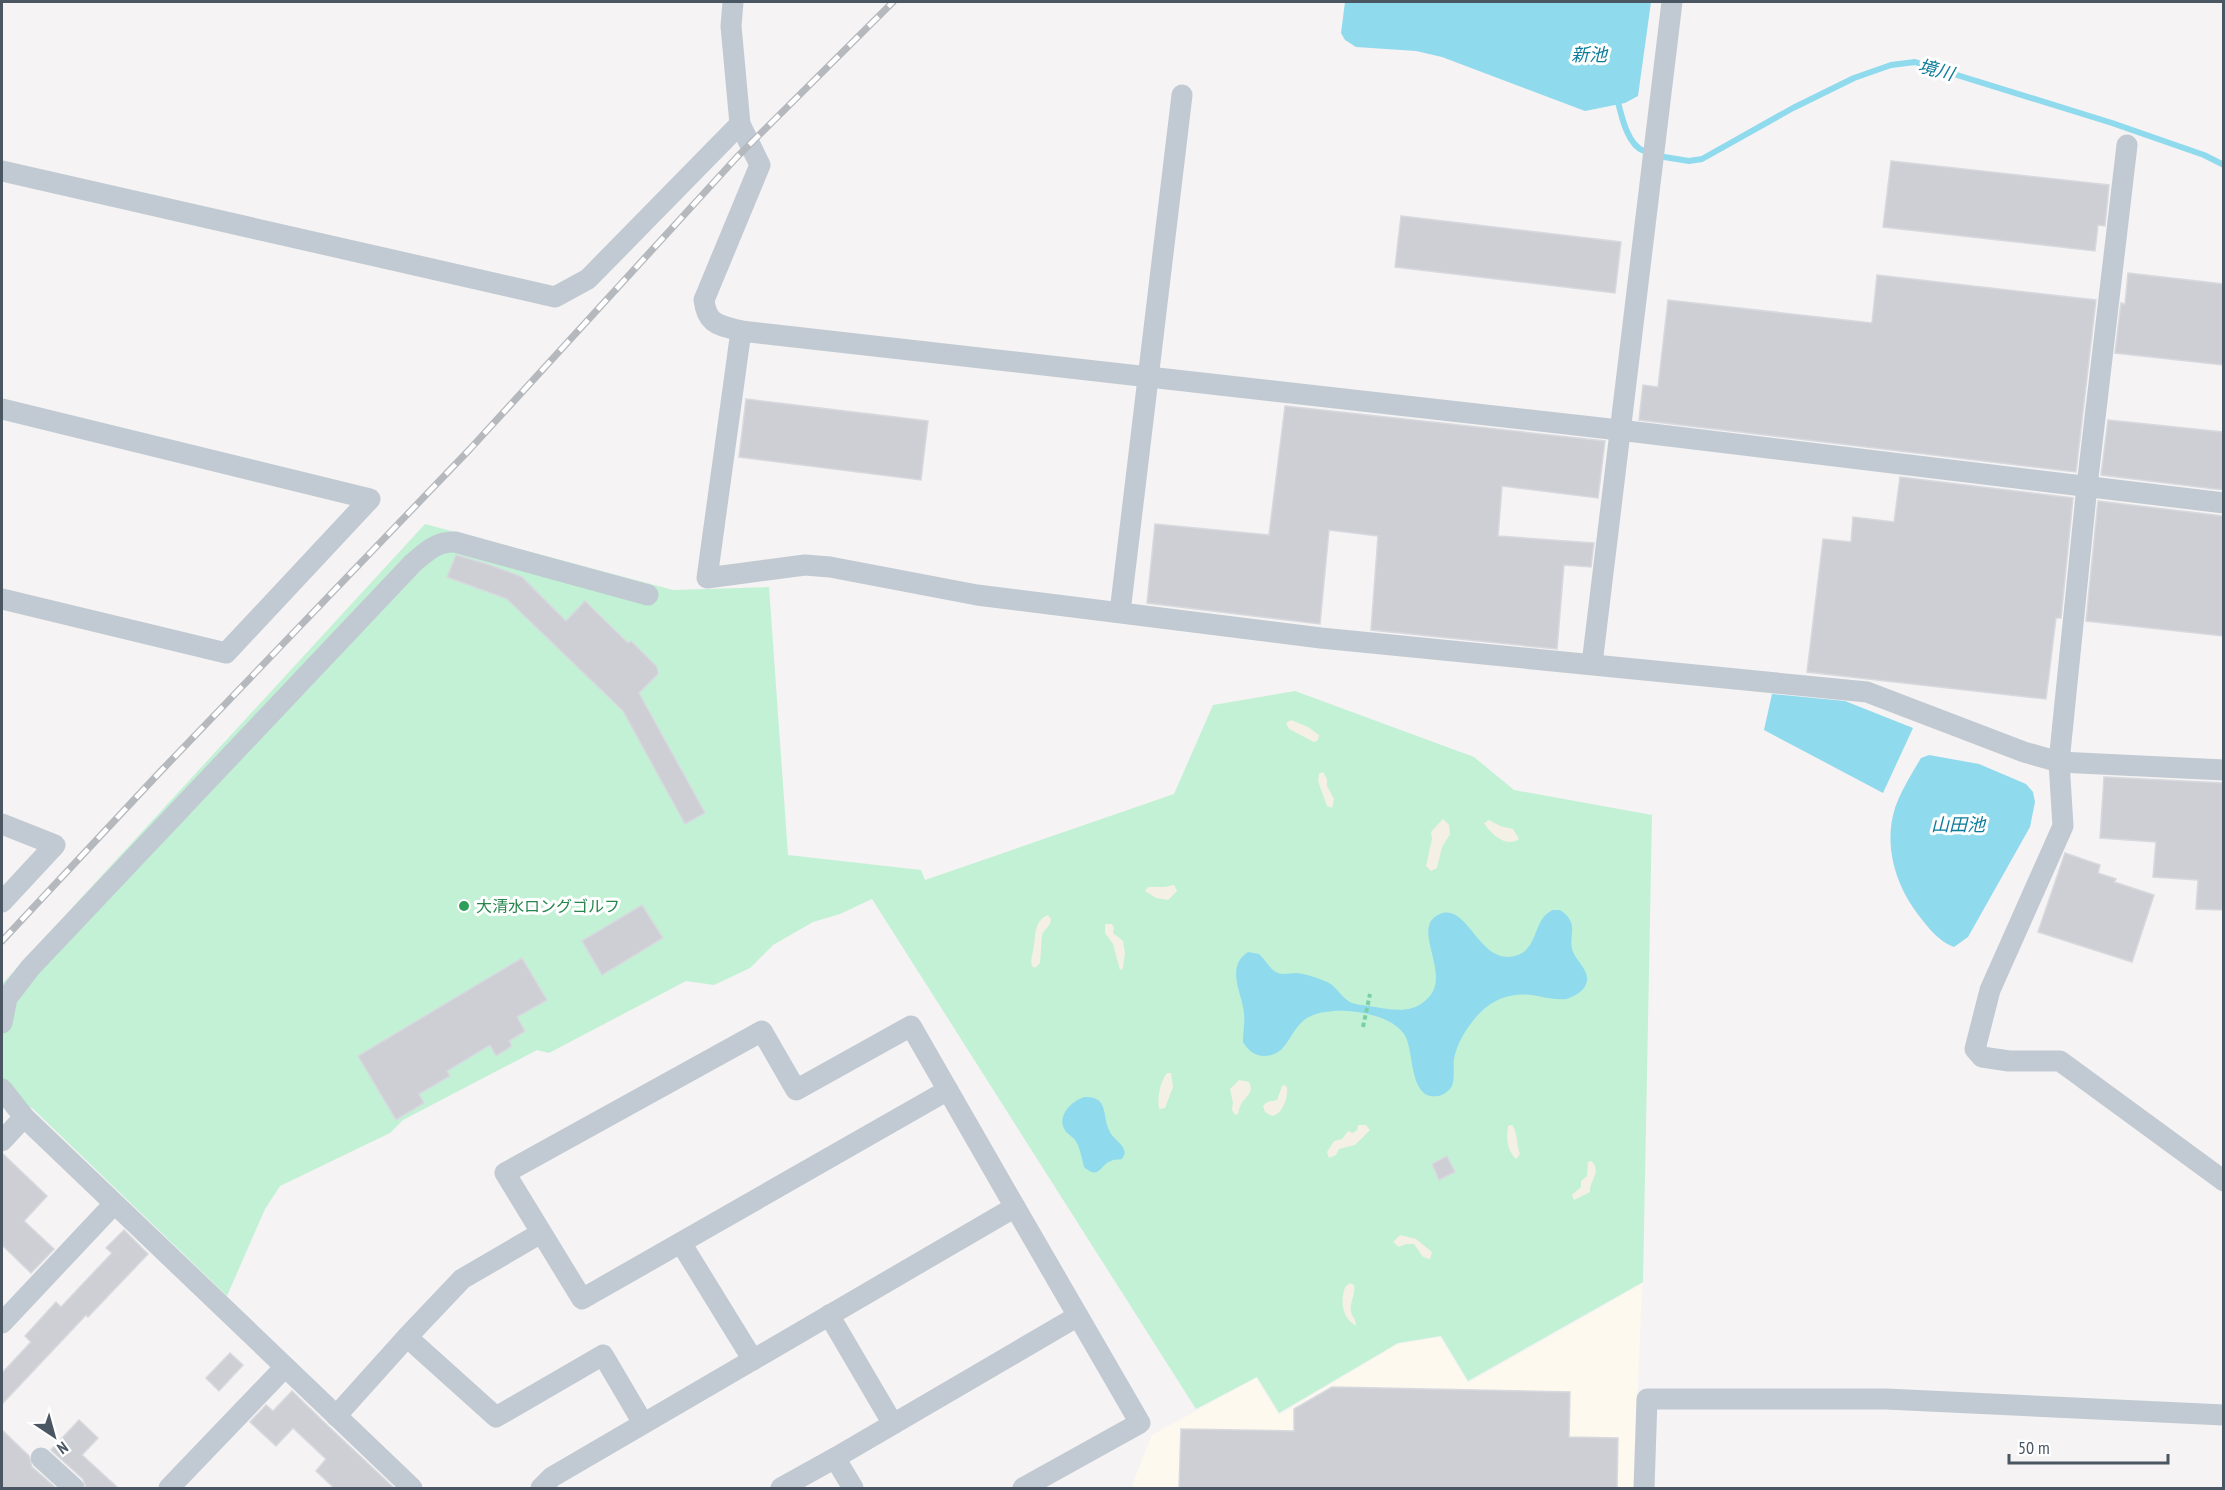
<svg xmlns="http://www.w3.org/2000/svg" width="2225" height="1490" font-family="'PT Sans Narrow','Noto Sans JP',sans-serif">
<rect width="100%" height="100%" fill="#f5f3f3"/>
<path fill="#fdf9ef" d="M1642,1284L1634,1488H1134L1132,1485L1152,1435L1256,1378L1279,1415L1398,1344L1440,1337L1468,1383Z"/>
<path fill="#c3f1d5" d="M425,524L673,590L769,587L788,855L921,870L925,880L1174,794L1213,705L1295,691L1474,757L1514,790L1652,815L1643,1282L1468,1381L1441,1336L1398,1343L1279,1413L1257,1377L1196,1409L872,899L840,914L813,922L773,945L750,968L714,985L686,981L549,1053L537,1050L403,1120L390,1133L280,1186L265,1209L227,1296L32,1108L2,1100V984Z"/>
<g fill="#f5f0e5">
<path d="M1291,720L1308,727L1319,735L1318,740L1314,742L1289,729L1286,723Z"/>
<path d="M1323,772L1327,779V786L1334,799L1332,808L1327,806L1318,781L1319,774Z"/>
<path d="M1443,819L1449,825L1450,834L1442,847L1437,868L1431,871L1426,866L1432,839L1431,832Z"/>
<path d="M1489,820L1500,826L1513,829L1519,839C1506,848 1491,834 1484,823Z"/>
<path d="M1174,885L1177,891L1168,900L1156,898L1145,891L1148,887H1164Z"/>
<path d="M1048,915L1051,919L1050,924L1042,934L1040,963L1035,968L1032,966C1030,958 1033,954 1034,946C1036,933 1034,921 1048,915Z"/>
<path d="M1105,924H1112L1114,928L1113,933L1123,941L1125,953L1123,968L1120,970L1113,944L1105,933Z"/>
<path d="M1167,1073H1171L1173,1087L1165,1108L1159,1109C1157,1098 1160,1082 1167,1073Z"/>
<path d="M1239,1080L1249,1082C1253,1091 1250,1093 1244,1100C1240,1104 1239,1110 1238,1114L1235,1115L1232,1110L1233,1103L1230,1089Z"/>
<path d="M1284,1085L1287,1087C1288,1097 1283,1114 1272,1116L1265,1112L1263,1106L1267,1102L1277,1100L1282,1086Z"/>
<path d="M1358,1125H1366L1370,1130L1355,1145L1339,1149L1336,1155L1329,1158L1327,1152L1334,1141L1342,1139L1348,1131L1353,1133L1357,1130Z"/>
<path d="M1512,1125C1518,1133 1516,1144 1520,1154L1516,1159C1507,1150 1506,1138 1508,1126Z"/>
<path d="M1591,1161C1603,1171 1589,1181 1590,1192L1574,1200L1572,1195L1581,1187V1181L1587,1176L1588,1162Z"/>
<path d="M1400,1235L1416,1239L1432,1252L1430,1259L1423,1257L1414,1244H1406L1399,1247L1393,1242Z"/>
<path d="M1350,1283L1354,1285C1356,1294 1349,1303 1351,1312C1353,1318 1356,1319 1356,1326C1342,1317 1340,1303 1345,1287Z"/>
</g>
<g fill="#90daee">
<path d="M1345,2H1651L1638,96L1625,103L1585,111L1442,57L1416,51L1356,47L1345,40L1341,33Z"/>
<path d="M1772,694L1845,701L1913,728L1883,793L1764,730Z"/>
<path d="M1929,755L1979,764L2026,784L2033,792L2035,802L2030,827L1968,937L1954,947C1940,942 1929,929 1920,917C1896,887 1883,846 1895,808C1901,791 1912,773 1921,758Z"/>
<path d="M1553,910H1560C1581,924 1567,936 1573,952C1577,961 1589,971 1587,981C1585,991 1576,995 1567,999C1541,1001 1531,988 1500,999C1479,1007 1458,1037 1454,1059C1453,1067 1455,1078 1452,1086C1449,1091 1444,1095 1438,1096C1408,1101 1415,1049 1404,1034C1393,1018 1365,1012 1347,1011C1333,1010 1313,1012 1303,1021C1289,1033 1287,1055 1265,1056C1254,1056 1248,1050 1243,1042C1243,1032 1245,1023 1244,1013C1242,993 1225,967 1248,952L1259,954C1266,960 1270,970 1278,973C1284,975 1290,973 1296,973C1307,974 1318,978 1327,982C1336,986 1340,995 1347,1000C1353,1005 1363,1005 1369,1006C1389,1009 1410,1015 1426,1000C1455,976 1408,927 1440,914C1469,902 1479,969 1518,955C1539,947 1533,918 1553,910Z"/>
<path d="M1084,1097C1109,1096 1102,1115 1109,1130C1113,1140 1123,1142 1125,1153L1122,1159C1118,1160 1114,1159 1111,1161C1100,1164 1100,1181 1084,1167C1082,1159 1080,1147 1075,1140C1072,1136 1067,1134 1065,1130C1056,1116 1072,1101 1084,1097Z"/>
</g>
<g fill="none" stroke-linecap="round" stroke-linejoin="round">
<g stroke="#90daee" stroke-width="6">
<path d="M1617,98C1621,114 1627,145 1644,151"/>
<path d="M1658,156L1689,161L1702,159L1793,108L1854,78L1891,65L1915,62L2112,123L2204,155L2224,165"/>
</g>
</g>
<g fill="#cdcfd5" stroke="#d7d9de" stroke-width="1.5">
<path d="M1891,161L2109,185L2105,226L2098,225L2095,251L1883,227Z"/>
<path d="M1401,216L1621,242L1615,293L1395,267Z"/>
<path d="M2128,273L2223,284V365L2115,353L2121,303L2125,304Z"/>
<path d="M1877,275L2096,300L2076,472L1639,420L1643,385L1658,387L1668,300L1872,323Z"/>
<path d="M746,399L928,421L921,480L739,457Z"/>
<path d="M1285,406L1605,441L1598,498L1502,486L1498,536L1594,543L1591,567L1564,565L1557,649L1371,630L1378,536L1329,530L1320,624L1147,603L1155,524L1269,535Z"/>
<path d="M2108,420L2223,432V490L2101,475Z"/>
<path d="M1900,477L2073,498L2061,618H2056L2046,699L1807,672L1823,539L1851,542L1853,517L1894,522Z"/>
<path d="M2098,501L2223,516V636L2086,621Z"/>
<path d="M456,555L490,565L522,577L566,621L585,601L628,643L631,641L657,667L658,674L639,693L705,813L685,824L623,711L507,599L447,577Z"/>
<path d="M2104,777L2223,783V910L2196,909L2198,880L2153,877L2156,842L2100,838Z"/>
<path d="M2065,853L2100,865L2098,873L2116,879L2114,882L2154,895L2132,962L2038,932Z"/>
<path d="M642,905L663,938L602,975L582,941Z"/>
<path d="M522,958L547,1000L517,1017L525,1031L509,1041L512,1046L496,1056L490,1045L447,1071L450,1076L419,1094L424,1103L396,1120L358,1056Z"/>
<path d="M2,1153L47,1196L24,1221L54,1249L31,1273L2,1245Z"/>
<path d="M1447,1156L1455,1172L1439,1180L1432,1164Z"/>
<path d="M124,1230L148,1254L88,1317L86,1315L2,1404V1373L31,1342L25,1336L56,1302L61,1307L112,1253L106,1248Z"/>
<path d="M230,1353L243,1365L219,1391L206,1378Z"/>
<path d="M1332,1387L1570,1392L1569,1437L1618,1438L1617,1488H1179L1181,1429L1294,1431V1409Z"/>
<path d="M292,1391L327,1425L394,1488H334L316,1471L326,1459L293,1428L276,1446L250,1422L266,1405L273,1411Z"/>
<path d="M79,1420L98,1438L82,1455L118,1488H86L83,1479L51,1450Z"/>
<path d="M2,1430L29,1456L32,1467L56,1488H2Z"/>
</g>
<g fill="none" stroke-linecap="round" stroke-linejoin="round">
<path stroke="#7ad0a6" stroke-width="4" stroke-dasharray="4.5 3" stroke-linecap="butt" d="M1363,1027L1370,994"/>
<g stroke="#c1cad2" stroke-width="21">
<path d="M733,2L731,26L740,124L760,165L704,300C707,325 719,325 741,331L1619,430L2224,503"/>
<path d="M2127,145L2087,486L2059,762L2063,826L1990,990L1975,1049L1982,1057L2009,1061H2060L2224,1181"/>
<path d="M2,171L555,297L588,279L740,124"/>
<path d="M741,331L707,578L805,565L830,567L977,595L1321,638L1867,692L2024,752L2059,762L2224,770"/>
<path d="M2,409L370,499L226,653L2,599"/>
<path d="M1120,612L1182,95"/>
<path d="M1592,664L1672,2"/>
<path d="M2,824L55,845L2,902"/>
<path d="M2,1023L7,998L30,968L413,563C426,552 437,541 455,542L648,595"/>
<path d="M2,1089L24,1117"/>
<path d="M948,1090L582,1299L505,1173L762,1031L796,1090L911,1026L1015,1207"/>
<path d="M2,1141L24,1117L412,1488"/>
<path d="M681,1243L753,1360"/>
<path d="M829,1315L893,1424"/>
<path d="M2,1323L114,1204"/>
<path d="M407,1337L462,1279L541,1233"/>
<path d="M336,1416L407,1337L496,1417L603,1355L643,1423"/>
<path d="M41,1458L74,1488"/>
<path d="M835,1458L1078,1316"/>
<path d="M169,1488L285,1367"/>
<path d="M541,1488L552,1477L1015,1207L1140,1423L1023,1488"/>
<path d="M781,1488L835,1458L853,1488"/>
<path d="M1644,1488L1647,1399H1886L2224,1415"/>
</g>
<g stroke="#b5b8bd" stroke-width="7">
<path id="rail" d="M2,941L160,772L470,449L737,157L893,2"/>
</g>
<use href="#rail" stroke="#fff" stroke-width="4.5" stroke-dasharray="14" stroke-linecap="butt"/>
</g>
<circle fill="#2e9e5b" stroke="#fff" stroke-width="2" cx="464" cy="906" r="6"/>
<g text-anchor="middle" stroke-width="6" stroke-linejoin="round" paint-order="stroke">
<g font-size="16" fill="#27864d" stroke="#fff" text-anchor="start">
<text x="476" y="912">大清水ロングゴルフ</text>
</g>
<g font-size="18" font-style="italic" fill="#0c7c9b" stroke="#fff">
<text x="1589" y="61">新池</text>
<text transform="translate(1936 70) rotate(15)" y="6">境川</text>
<text x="1958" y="831">山田池</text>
</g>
</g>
<rect width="2225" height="1490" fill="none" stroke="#4a5661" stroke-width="6"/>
<g transform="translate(54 1436) rotate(144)" stroke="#ffffff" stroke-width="4.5" paint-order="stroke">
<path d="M0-4.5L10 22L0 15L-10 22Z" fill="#4a5661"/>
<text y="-9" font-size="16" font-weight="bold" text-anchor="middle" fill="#4a5661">N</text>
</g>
<path d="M2009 1454v9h159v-9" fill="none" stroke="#4a5661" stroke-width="3"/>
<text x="2018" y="1454" font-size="18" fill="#4a5661" stroke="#ffffff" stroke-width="4.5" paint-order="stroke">50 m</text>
</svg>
